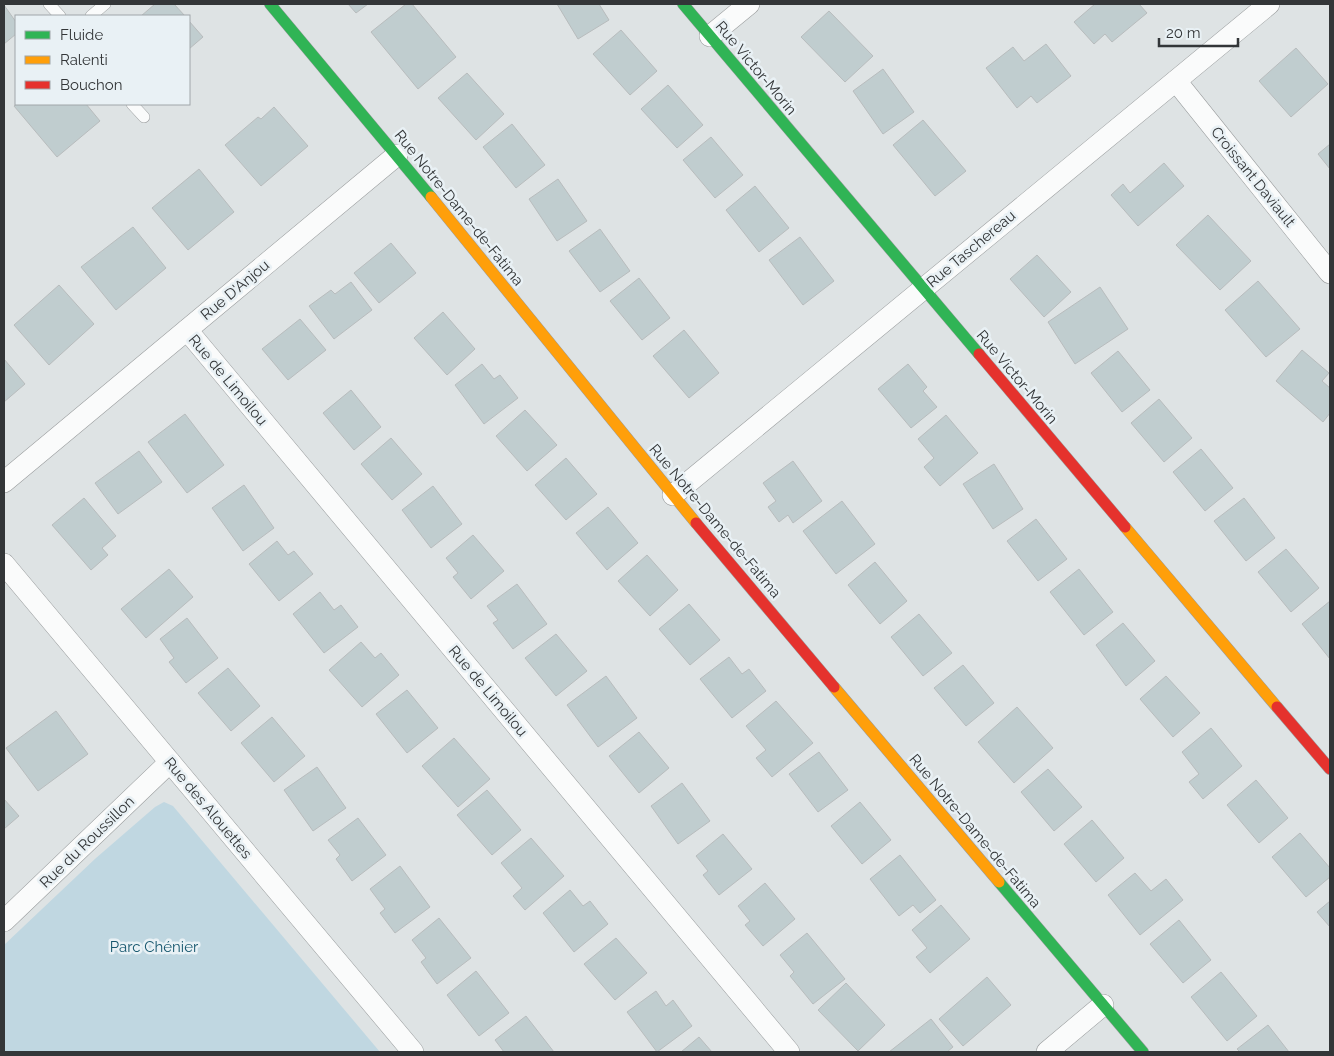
<svg xmlns="http://www.w3.org/2000/svg" width="1334" height="1056" font-family="Raleway,sans-serif">
<rect width="100%" height="100%" fill="#dee3e4"/>
<path fill="#c0d7e1" d="M164,802L173,806L380,1052H4V945L96,858L155,807Z"/>
<g fill="#c0cdcf" stroke="#b8bcbd">
<path d="M155,4H174L185,16H141Z"/>
<path d="M348,4H368L356,13Z"/>
<path d="M406,4H412L456,57L418,89L371,32Z"/>
<path d="M557,4H599L609,20L578,39Z"/>
<path d="M1095,4H1139L1147,13L1112,42L1105,34L1094,44L1074,22Z"/>
<path d="M4,5L16,22V34L4,44Z"/>
<path d="M829,11L873,56L845,82L801,37Z"/>
<path d="M189,21L203,37L189,49Z"/>
<path d="M621,30L657,71L630,95L593,54Z"/>
<path d="M1046,44L1071,76L1037,103L1031,96L1017,108L986,68L1013,47L1024,61Z"/>
<path d="M1296,48L1328,84L1291,117L1259,81Z"/>
<path d="M883,69L914,112L883,134L853,91Z"/>
<path d="M467,73L504,114L476,140L438,98Z"/>
<path d="M668,85L703,125L677,148L641,109Z"/>
<path d="M17,104H86L100,121L57,157L14,106Z"/>
<path d="M274,107L308,146L261,186L225,145L258,117L261,119Z"/>
<path d="M923,120L966,171L935,196L893,145Z"/>
<path d="M512,124L545,165L516,188L483,147Z"/>
<path d="M711,137L743,175L715,198L683,160Z"/>
<path d="M1330,144V169L1318,154Z"/>
<path d="M1164,163L1184,186L1138,226L1111,195L1123,184L1130,193Z"/>
<path d="M199,169L234,212L188,250L152,208Z"/>
<path d="M558,179L587,221L557,241L529,199Z"/>
<path d="M755,186L789,228L759,252L726,210Z"/>
<path d="M1208,215L1251,261L1220,290L1176,245Z"/>
<path d="M133,227L166,268L116,310L81,267Z"/>
<path d="M600,229L630,271L600,292L569,251Z"/>
<path d="M800,237L834,281L803,305L769,260Z"/>
<path d="M391,243L416,273L379,303L354,273Z"/>
<path d="M1037,255L1071,292L1044,317L1010,279Z"/>
<path d="M639,278L670,318L642,340L610,301Z"/>
<path d="M1258,281L1300,329L1266,357L1225,310Z"/>
<path d="M351,282L372,310L334,339L309,306L331,290L335,294Z"/>
<path d="M59,285L94,324L49,365L14,325Z"/>
<path d="M1100,287L1128,329L1075,364L1048,322Z"/>
<path d="M443,312L475,349L447,375L414,338Z"/>
<path d="M300,319L326,350L288,380L262,349Z"/>
<path d="M684,330L719,373L689,398L653,356Z"/>
<path d="M1302,350L1329,373L1322,381L1330,388V413L1323,422L1276,381Z"/>
<path d="M1118,351L1150,390L1122,412L1091,373Z"/>
<path d="M4,359L25,384L4,402Z"/>
<path d="M482,364L494,379L500,375L518,398L484,424L455,385Z"/>
<path d="M908,364L927,387L923,391L937,407L911,428L878,389Z"/>
<path d="M351,390L381,427L354,450L323,413Z"/>
<path d="M1159,399L1192,438L1164,462L1131,423Z"/>
<path d="M525,410L557,445L527,471L496,436Z"/>
<path d="M185,414L224,465L187,493L148,442Z"/>
<path d="M946,415L978,453L940,486L924,467L934,458L918,439Z"/>
<path d="M391,438L422,474L392,500L361,464Z"/>
<path d="M1201,449L1233,488L1205,511L1173,472Z"/>
<path d="M139,451L162,482L118,514L95,483Z"/>
<path d="M566,458L597,494L566,520L535,485Z"/>
<path d="M793,461L822,501L793,523L788,515L779,522L768,507L776,501L763,483Z"/>
<path d="M994,464L1023,509L993,529L963,484Z"/>
<path d="M244,485L274,528L243,551L212,508Z"/>
<path d="M433,486L462,524L431,548L402,510Z"/>
<path d="M84,498L116,536L102,548L108,555L91,570L52,525Z"/>
<path d="M1244,498L1275,538L1246,561L1214,521Z"/>
<path d="M842,501L875,544L836,574L803,531Z"/>
<path d="M608,507L638,543L607,570L576,533Z"/>
<path d="M1036,519L1067,559L1038,581L1007,541Z"/>
<path d="M473,535L504,571L471,599L453,577L458,573L446,558Z"/>
<path d="M277,541L288,555L294,551L313,574L279,601L249,564Z"/>
<path d="M1286,549L1319,588L1291,612L1258,572Z"/>
<path d="M647,555L678,590L650,616L618,581Z"/>
<path d="M875,562L907,601L880,624L848,585Z"/>
<path d="M169,569L193,597L146,638L121,609Z"/>
<path d="M1079,569L1113,612L1084,635L1050,592Z"/>
<path d="M517,584L547,624L513,649L493,623L498,620L487,606Z"/>
<path d="M320,592L334,610L341,605L358,627L324,653L293,614Z"/>
<path d="M1330,601V659L1302,624Z"/>
<path d="M689,604L720,640L690,665L659,629Z"/>
<path d="M919,614L952,653L923,676L891,637Z"/>
<path d="M187,618L218,658L186,683L169,662L174,658L160,639Z"/>
<path d="M1123,623L1155,661L1126,686L1096,645Z"/>
<path d="M556,634L587,671L556,696L525,658Z"/>
<path d="M361,642L375,658L381,653L399,675L362,707L329,670Z"/>
<path d="M729,657L742,674L749,669L766,691L732,718L700,679Z"/>
<path d="M963,665L994,703L966,726L934,688Z"/>
<path d="M228,668L260,706L231,731L198,693Z"/>
<path d="M606,676L637,718L598,747L567,705Z"/>
<path d="M1166,676L1200,713L1173,737L1140,699Z"/>
<path d="M407,690L438,728L407,753L376,714Z"/>
<path d="M776,701L813,743L772,777L756,758L766,750L746,726Z"/>
<path d="M1017,707L1053,748L1014,783L978,742Z"/>
<path d="M56,711L88,754L38,791L6,748Z"/>
<path d="M272,717L305,756L274,782L241,743Z"/>
<path d="M1211,728L1242,766L1203,799L1189,782L1199,774L1182,752Z"/>
<path d="M639,732L669,768L639,793L609,756Z"/>
<path d="M454,738L490,779L458,807L422,766Z"/>
<path d="M819,752L848,790L818,812L789,774Z"/>
<path d="M317,767L346,808L313,831L284,790Z"/>
<path d="M1048,769L1082,807L1054,831L1021,792Z"/>
<path d="M1256,780L1288,818L1259,843L1227,805Z"/>
<path d="M682,783L710,821L678,844L651,806Z"/>
<path d="M487,790L521,830L492,855L457,815Z"/>
<path d="M4,799L19,816L4,829Z"/>
<path d="M860,802L891,840L862,864L831,826Z"/>
<path d="M358,818L386,855L352,881L336,859L340,855L328,840Z"/>
<path d="M1092,820L1124,858L1096,882L1064,844Z"/>
<path d="M1300,833L1330,868V877L1306,897L1272,857Z"/>
<path d="M723,834L752,869L719,895L703,875L708,871L696,856Z"/>
<path d="M531,838L564,876L525,910L513,896L522,888L501,863Z"/>
<path d="M900,855L936,900L920,913L913,905L899,916L870,879Z"/>
<path d="M400,866L430,907L395,933L380,913L385,909L370,889Z"/>
<path d="M1135,873L1151,891L1166,879L1183,900L1140,935L1108,895Z"/>
<path d="M765,883L795,919L763,946L745,925L750,921L738,906Z"/>
<path d="M570,890L583,906L590,901L608,924L574,952L543,913Z"/>
<path d="M1330,901V927L1317,912Z"/>
<path d="M941,905L970,939L930,973L916,957L927,948L912,930Z"/>
<path d="M439,918L471,958L437,984L421,962L426,958L412,940Z"/>
<path d="M1179,920L1211,960L1183,983L1150,944Z"/>
<path d="M807,933L845,979L813,1004L790,976L794,972L780,955Z"/>
<path d="M616,938L647,973L615,1000L584,964Z"/>
<path d="M476,971L509,1013L479,1036L447,995Z"/>
<path d="M1221,972L1257,1016L1227,1041L1191,997Z"/>
<path d="M987,977L1011,1005L963,1046L939,1019Z"/>
<path d="M846,983L885,1025L858,1051L818,1010Z"/>
<path d="M656,991L666,1006L673,1000L692,1026L657,1052L627,1012Z"/>
<path d="M526,1016L554,1052H504L495,1040Z"/>
<path d="M931,1019L953,1047L947,1052H889Z"/>
<path d="M1268,1025L1289,1052H1240L1237,1049Z"/>
<path d="M699,1037L712,1052H681Z"/>
</g>
<g fill="none" stroke-linecap="round" stroke-linejoin="round">
<g stroke="#9a9d9e" stroke-width="12">
<g id="lane">
<path d="M49,4L60,16"/>
<path d="M91,16L105,4"/>
<path d="M132,104L144,117"/>
</g>
</g>
<g stroke="#9a9d9e" stroke-width="22">
<g id="street">
<path d="M710,36L749,4"/>
<path d="M1176,81L1330,273"/>
<path d="M187,330L789,1052"/>
<path d="M4,482L397,155"/>
<path d="M673,495L1269,4"/>
<path d="M4,564L413,1052"/>
<path d="M4,921L170,762"/>
<path d="M1047,1052L1103,1005"/>
</g>
</g>
<g stroke="#9a9d9e" stroke-width="12">
<g id="fast">
<path d="M270,4L431,197"/>
<path d="M683,4L979,354"/>
<path d="M999,882L1143,1052"/>
</g>
</g>
<g stroke="#9a9d9e" stroke-width="12">
<g id="slow">
<path d="M431,197L696,523"/>
<path d="M1125,527L1277,707"/>
<path d="M834,687L999,882"/>
</g>
</g>
<g stroke="#9a9d9e" stroke-width="12">
<g id="jam">
<path d="M979,354L1125,527"/>
<path d="M696,523L834,687"/>
<path d="M1277,707L1330,769"/>
</g>
</g>
<use href="#lane" stroke="#fafbfb" stroke-width="11"/>
<use href="#street" stroke="#fafbfb" stroke-width="21"/>
<use href="#fast" stroke="#30b455" stroke-width="11"/>
<use href="#slow" stroke="#ff9f0a" stroke-width="11"/>
<use href="#jam" stroke="#e5322d" stroke-width="11"/>
</g>
<g text-anchor="middle" stroke-width="5" stroke-linejoin="round" paint-order="stroke">
<g font-size="15" fill="#333638" stroke="#e9f1f5">
<text transform="translate(756 68) rotate(50)" y="5">Rue Victor-Morin</text>
<text transform="translate(1253 177) rotate(51)" y="5">Croissant Daviault</text>
<text transform="translate(459 208) rotate(51)" y="5">Rue Notre-Dame-de-Fatima</text>
<text transform="translate(971 249) rotate(-40)" y="5">Rue Taschereau</text>
<text transform="translate(235 290) rotate(-40)" y="5">Rue D'Anjou</text>
<text transform="translate(1017 377) rotate(50)" y="5">Rue Victor-Morin</text>
<text transform="translate(228 380) rotate(50)" y="5">Rue de Limoilou</text>
<text transform="translate(715 521) rotate(50)" y="5">Rue Notre-Dame-de-Fatima</text>
<text transform="translate(488 691) rotate(50)" y="5">Rue de Limoilou</text>
<text transform="translate(208 808) rotate(50)" y="5">Rue des Alouettes</text>
<text transform="translate(975 831) rotate(50)" y="5">Rue Notre-Dame-de-Fatima</text>
<text transform="translate(87 842) rotate(-44)" y="5">Rue du Roussillon</text>
</g>
<g font-size="15" fill="#17576e" stroke="#e9f1f5">
<text x="154" y="952">Parc Chénier</text>
</g>
</g>
<rect width="1334" height="1056" fill="none" stroke="#333638" stroke-width="10"/>
<rect x="15" y="15" width="175" height="90" fill="#e9f1f5" stroke="#a0a6a9"/>
<rect x="25" y="31" width="25" height="8" fill="#30b455" stroke="#a0a6a9"/>
<text x="60" y="40" font-size="15" fill="#333638">Fluide</text>
<rect x="25" y="56" width="25" height="8" fill="#ff9f0a" stroke="#a0a6a9"/>
<text x="60" y="65" font-size="15" fill="#333638">Ralenti</text>
<rect x="25" y="81" width="25" height="8" fill="#e5322d" stroke="#a0a6a9"/>
<text x="60" y="90" font-size="15" fill="#333638">Bouchon</text>
<path d="M1159 38v8h79v-8" fill="none" stroke="#333638" stroke-width="2.5"/>
<text x="1166" y="38" font-size="15" fill="#333638" stroke="#e9f1f5" stroke-width="4" paint-order="stroke">20 m</text>
</svg>
